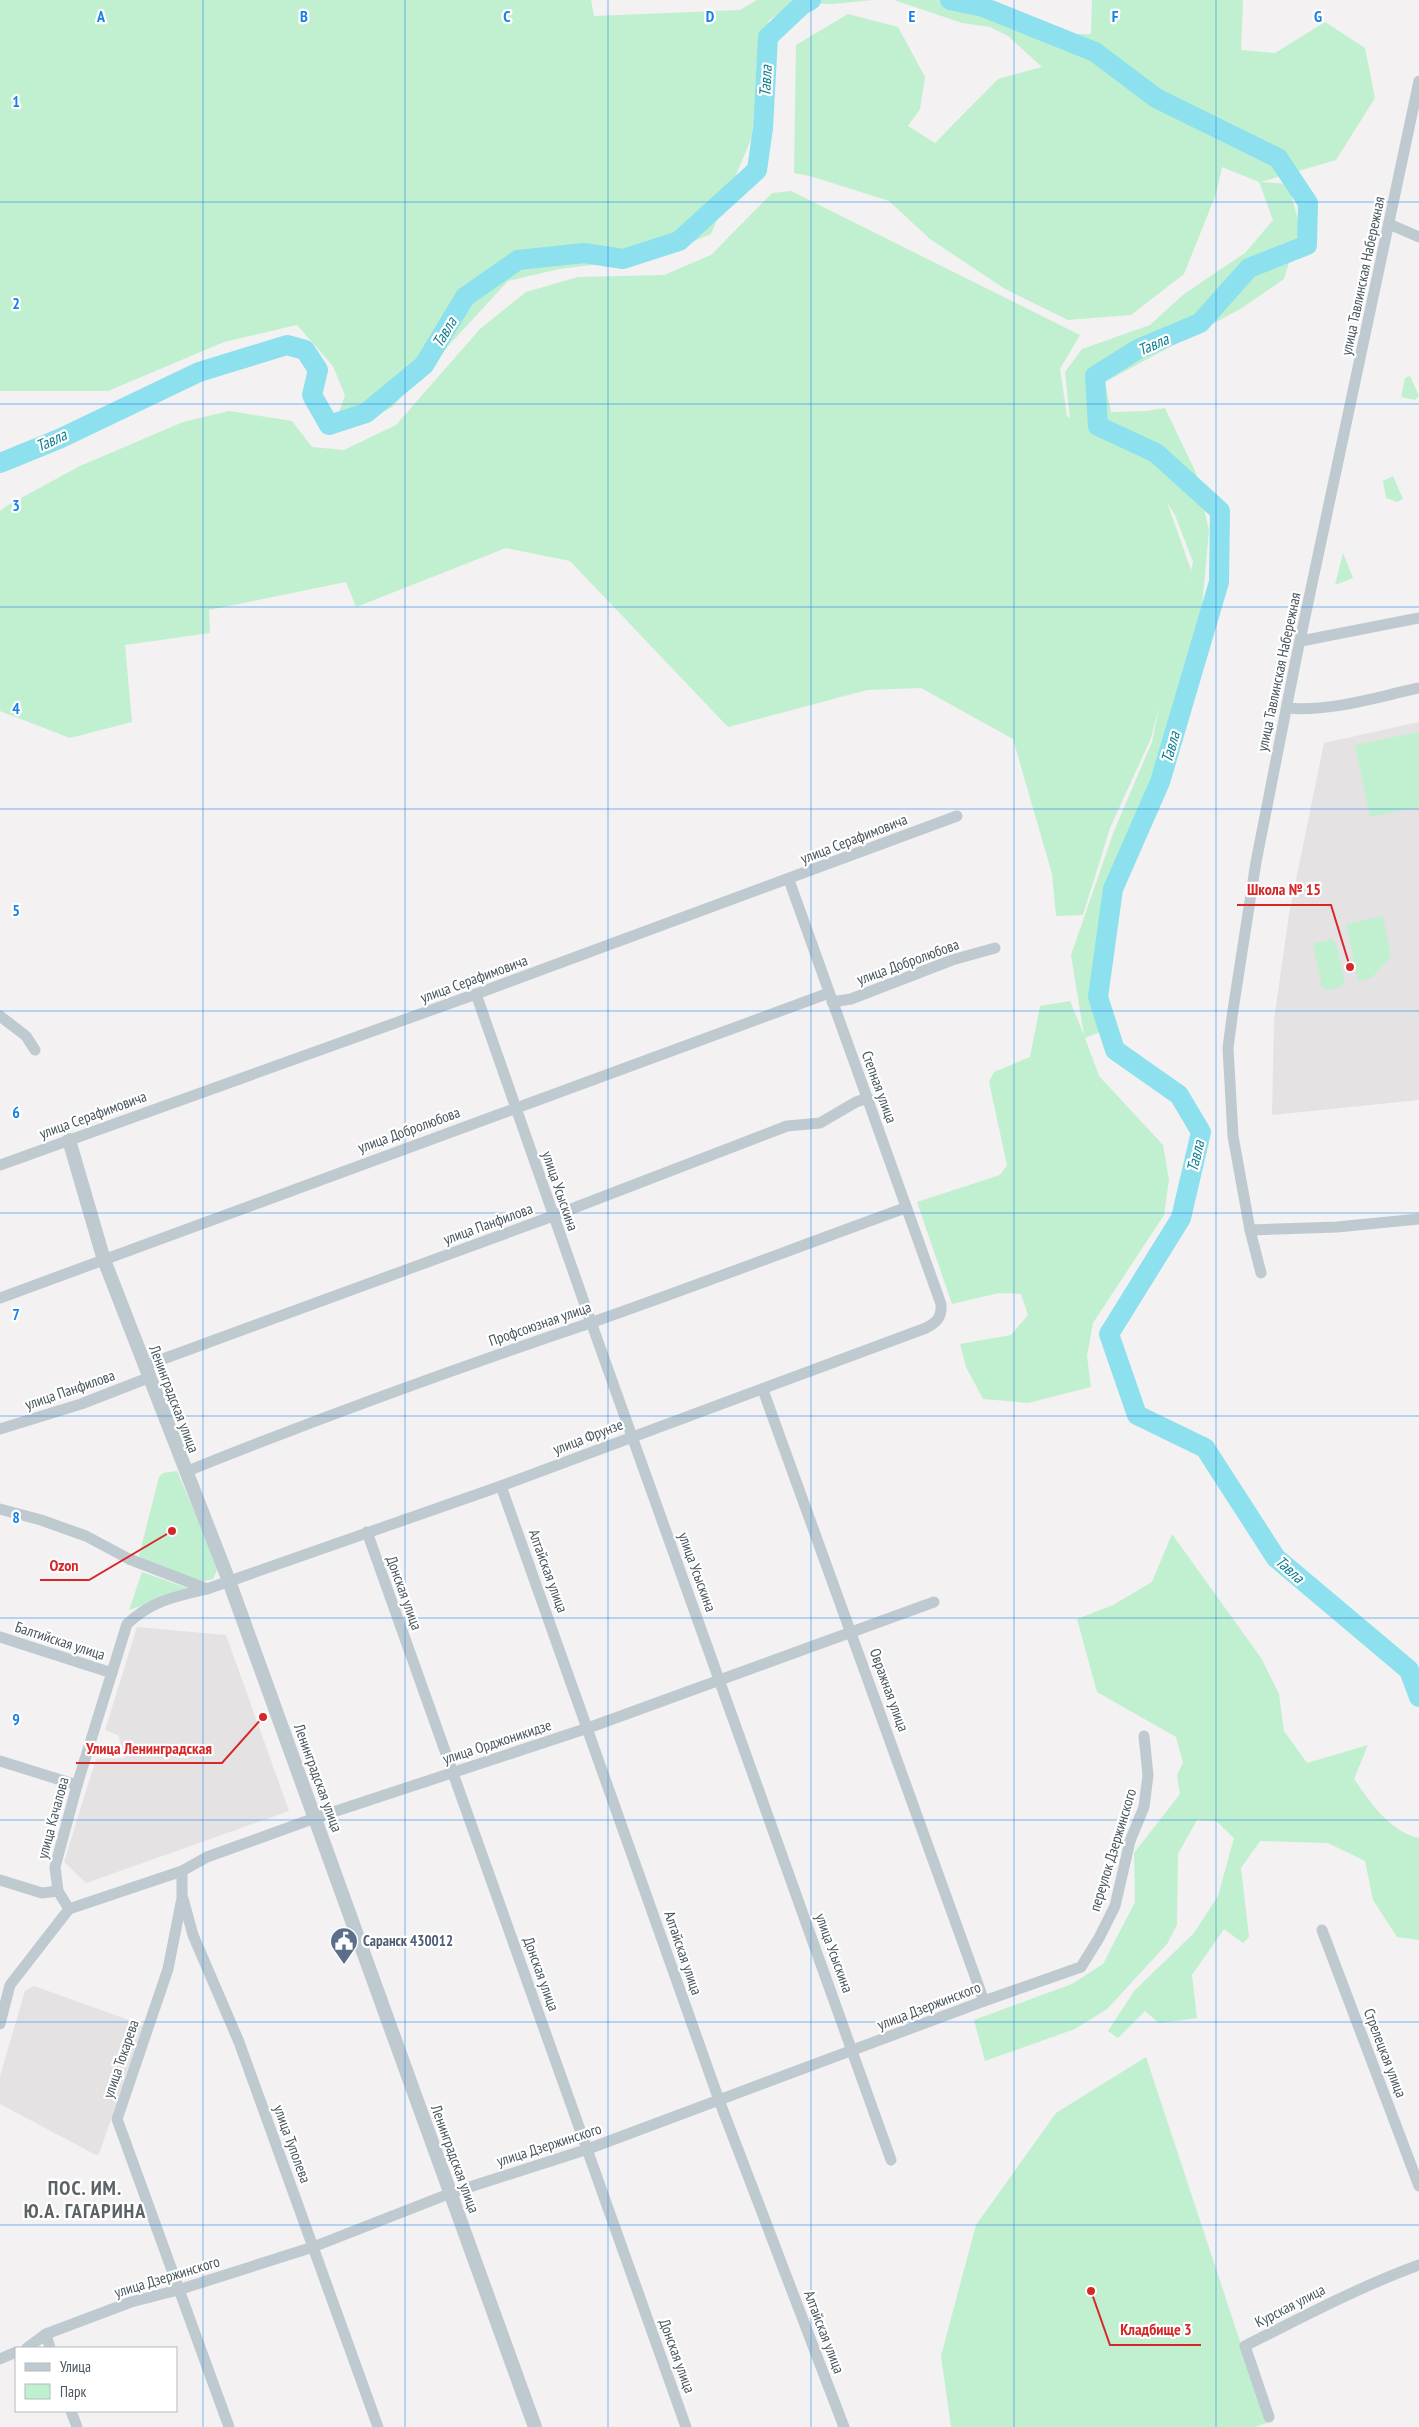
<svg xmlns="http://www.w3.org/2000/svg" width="1419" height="2427" font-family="'PT Sans Narrow',sans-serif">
<rect width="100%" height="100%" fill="#f3f1f1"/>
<g fill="#e4e2e3">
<path d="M1419,722V1100L1272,1115L1274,1020L1289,914L1324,743Z"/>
<path d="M137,1627L226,1635L289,1811L86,1883L64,1862L96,1759L125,1758L118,1735L105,1730Z"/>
<path d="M34,1986L140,2024L142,2027L99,2154L96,2155L0,2104V2076L25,1991Z"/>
</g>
<g fill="#c0f0cf" fill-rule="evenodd">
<path d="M0,0H591L594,16L740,10L757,0H873L833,4L796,3L769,20L757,60L752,137L711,234L656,257L559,269L508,281L392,407L358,426L337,418L345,395L333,366L297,325L224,342L108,391H0Z"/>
<path d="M894,0H983L1037,21V35L1091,34L1092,0H1243L1241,50L1275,53L1325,22L1365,48L1375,98L1336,160L1261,182L1288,184L1300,227L1284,279L1242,308L1105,382L1111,412L1146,411L1165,408L1196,473L1209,530L1202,607L1184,729L1118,901L1095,948L1115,1026L1085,1038L1099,1076L1163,1145L1169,1180L1164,1215L1093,1323L1087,1356L1091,1387L1028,1403L983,1399L966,1367L960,1344L1011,1335L1028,1315L1021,1294L999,1293L952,1304L917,1202L1000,1175L1007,1165L989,1082L994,1072L1030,1057L1040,1006L1070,1001L1084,1035L1071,955L1114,831L1152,742L1159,706L1151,738L1110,828L1083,915L1056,916L1052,874L1013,739L921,688L867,690L728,727L570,561L506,548L356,607L346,582L209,610L210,633L125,645L132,722L70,738L0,711V511L8,505L80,466L183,422L229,411L292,421L312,447L344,450L396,425L480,329L526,292L578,277L664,275L711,255L772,193L791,191L1080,335L1060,369L1067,416L1070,418L1065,372L1082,349L1150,325L1184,294L1245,253L1273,220L1259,182L1222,167L1216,194L1184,274L1131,315L1068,320L1005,289L930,239L889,201L810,176L794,173L796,45L848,14L898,27L925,77L920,109L908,126L935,143L998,79L1042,67L1008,36L990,27L962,23ZM1167,502L1175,515L1193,562L1177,631L1191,570Z"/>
<path d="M1410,376L1419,396L1415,400L1401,397L1405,378Z"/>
<path d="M1393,476L1403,499L1397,502L1386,498L1383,481Z"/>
<path d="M1343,553L1353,578L1335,585Z"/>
<path d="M1419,732V807L1370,817L1355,745Z"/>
<path d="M1383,916L1391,957L1371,978L1358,981L1346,924Z"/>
<path d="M1331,939L1336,943L1345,980L1341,987L1327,990L1322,987L1313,944Z"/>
<path d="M177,1471L208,1543L217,1570L213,1579L200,1582L143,1561L139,1556L159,1477L163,1473Z"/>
<path d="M1172,1534L1261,1658L1279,1694L1284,1731L1307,1763L1368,1745L1354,1779C1371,1803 1389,1831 1419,1838V1940L1397,1937L1373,1900L1365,1861L1328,1843L1260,1841L1241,1868L1249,1937L1243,1943L1224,1929L1192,1975L1197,2018L1159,2023L1145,2011L1118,2038L1108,2031L1135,1990L1194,1933L1218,1896L1234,1838L1216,1821L1197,1820L1178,1854L1177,1925L1167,1944L1107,2009L1075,2029L985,2061L974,2020L1072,1984L1103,1964L1135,1902L1134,1853L1180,1794L1177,1775L1183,1763L1176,1737L1097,1692L1077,1619L1113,1605L1152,1582Z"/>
<path d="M142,1572L190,1589L129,1610Z"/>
<path d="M1146,2057L1267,2423L1255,2427H951L941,2356L976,2225L1056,2113Z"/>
</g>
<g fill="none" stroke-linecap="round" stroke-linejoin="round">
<g stroke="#8de0ed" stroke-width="20">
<path d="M950,0L983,7L1095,52L1156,98L1278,158L1308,203L1307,245L1249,268L1200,323L1138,349L1095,376L1098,426L1156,453L1220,511L1219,582L1160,782L1113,889L1098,997L1115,1050L1179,1095L1201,1132L1181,1218L1109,1334L1137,1415L1205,1448L1276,1558L1409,1670L1419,1697"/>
<path d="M0,463L59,439L199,372L287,345L305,350L318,370L312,395L329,425L366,413L424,365L465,297L518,260L584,253L623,259L679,241L757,170L763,128L768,37L802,5L811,0"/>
</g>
<g stroke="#bfcad0" stroke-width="11">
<path d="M1389,224L1419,237"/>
<path d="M1301,641L1419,618"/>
<path d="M1287,708C1331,712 1376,697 1419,688"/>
<path d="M476,994L591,1322L891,2160"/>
<path d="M832,1002L851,999L952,960L995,948"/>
<path d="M0,1016L26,1036L35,1050"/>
<path d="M0,1165L476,994L957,816"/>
<path d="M1250,1230L1337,1227L1419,1219"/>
<path d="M1261,1273L1250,1230L1233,1136L1228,1048L1233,1010L1256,862L1296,659L1419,81"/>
<path d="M0,1298L829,993"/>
<path d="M144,1366L553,1216L787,1126L820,1123L856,1102L868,1098"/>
<path d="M763,1390L984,2001"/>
<path d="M0,1429L81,1404L148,1378"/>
<path d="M185,1472C319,1418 454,1369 590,1323C696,1286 800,1246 905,1208"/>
<path d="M501,1486L719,2100L844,2427"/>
<path d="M0,1509L41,1520L86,1536L129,1559L207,1589"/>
<path d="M367,1532L686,2427"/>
<path d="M0,1637L112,1673"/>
<path d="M0,1761L77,1785"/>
<path d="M182,1871V1895L193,1935L239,2042L378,2427"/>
<path d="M0,1880L42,1893L58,1891"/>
<path d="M182,1898L168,1969L117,2119L229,2427"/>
<path d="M69,1909L182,1871L207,1857L315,1818L588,1728L934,1602"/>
<path d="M1322,1930L1419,2186"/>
<path d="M0,2024L10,1985L69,1909L58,1891L55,1867L77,1785L127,1624C153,1600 174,1597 207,1589L501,1486L926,1328C938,1322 942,1316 941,1304L789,880"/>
<path d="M46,2334L50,2348"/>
<path d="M27,2348L46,2334L131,2302L178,2290L313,2247L451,2193L588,2149L984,2001L1081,1967L1099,1938L1115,1906L1130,1841L1144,1807L1148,1775L1144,1736"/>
<path d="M0,2359L16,2352"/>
<path d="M71,2411L77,2427"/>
<path d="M1269,2417L1245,2346C1302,2317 1359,2287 1419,2265"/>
</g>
<path stroke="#bfcad0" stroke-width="14" d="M69,1140L104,1260L229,1581L535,2427"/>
</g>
<path fill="none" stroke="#1881e7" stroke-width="1" stroke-opacity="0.55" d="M203,0V2427M405,0V2427M608,0V2427M811,0V2427M1014,0V2427M1216,0V2427M0,202H1419M0,404H1419M0,607H1419M0,809H1419M0,1011H1419M0,1213H1419M0,1416H1419M0,1618H1419M0,1820H1419M0,2022H1419M0,2225H1419"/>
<defs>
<g id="civic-pin" transform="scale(1.4375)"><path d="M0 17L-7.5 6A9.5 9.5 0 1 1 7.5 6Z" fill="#5c6f8a" stroke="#fff"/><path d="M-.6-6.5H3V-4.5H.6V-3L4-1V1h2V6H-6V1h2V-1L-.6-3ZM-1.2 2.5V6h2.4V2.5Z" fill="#fff"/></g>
</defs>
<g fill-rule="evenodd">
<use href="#civic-pin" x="344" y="1941"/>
</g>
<g text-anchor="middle" stroke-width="4.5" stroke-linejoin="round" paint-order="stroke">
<g font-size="15" fill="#49565f" stroke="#fff">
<text transform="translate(1363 276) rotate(-78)" y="5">улица Тавлинская Набережная</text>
<text transform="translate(1279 672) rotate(-78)" y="5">улица Тавлинская Набережная</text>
<text transform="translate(854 839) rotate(-21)" y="5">улица Серафимовича</text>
<text transform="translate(908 962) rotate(-20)" y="5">улица Добролюбова</text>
<text transform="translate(474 979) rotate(-20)" y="5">улица Серафимовича</text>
<text transform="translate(879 1087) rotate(70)" y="5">Степная улица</text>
<text transform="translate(93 1115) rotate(-20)" y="5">улица Серафимовича</text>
<text transform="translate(409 1130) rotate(-20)" y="5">улица Добролюбова</text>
<text transform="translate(560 1191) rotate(71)" y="5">улица Усыскина</text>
<text transform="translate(488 1224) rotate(-20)" y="5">улица Панфилова</text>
<text transform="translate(540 1324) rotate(-19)" y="5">Профсоюзная улица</text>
<text transform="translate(70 1390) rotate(-19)" y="5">улица Панфилова</text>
<text transform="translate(174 1399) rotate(69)" y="5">Ленинградская улица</text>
<text transform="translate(588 1437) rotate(-21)" y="5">улица Фрунзе</text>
<text transform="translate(548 1571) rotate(70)" y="5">Алтайская улица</text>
<text transform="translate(697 1572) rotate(70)" y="5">улица Усыскина</text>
<text transform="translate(404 1593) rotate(70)" y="5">Донская улица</text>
<text transform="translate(60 1641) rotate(18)" y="5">Балтийская улица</text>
<text transform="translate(889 1690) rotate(70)" y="5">Овражная улица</text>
<text transform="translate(497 1742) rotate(-18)" y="5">улица Орджоникидзе</text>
<text transform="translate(318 1778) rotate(70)" y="5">Ленинградская улица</text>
<text transform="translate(53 1818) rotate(-75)" y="5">улица Качалова</text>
<text transform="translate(1113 1850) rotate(-73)" y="5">переулок Дзержинского</text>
<text transform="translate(683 1953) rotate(71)" y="5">Алтайская улица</text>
<text transform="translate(834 1953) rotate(70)" y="5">улица Усыскина</text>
<text transform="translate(541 1974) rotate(70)" y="5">Донская улица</text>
<text transform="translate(929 2006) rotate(-21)" y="5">улица Дзержинского</text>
<text transform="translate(1385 2053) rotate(69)" y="5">Стрелецкая улица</text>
<text transform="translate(121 2059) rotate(-71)" y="5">улица Токарева</text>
<text transform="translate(292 2144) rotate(70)" y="5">улица Туполева</text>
<text transform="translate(549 2145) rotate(-18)" y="5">улица Дзержинского</text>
<text transform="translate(455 2159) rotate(70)" y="5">Ленинградская улица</text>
<text transform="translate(167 2277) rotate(-17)" y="5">улица Дзержинского</text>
<text transform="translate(1290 2306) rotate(-27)" y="5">Курская улица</text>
<text transform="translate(824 2332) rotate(69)" y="5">Алтайская улица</text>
<text transform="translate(677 2356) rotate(70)" y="5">Донская улица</text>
</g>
<g font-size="15" font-weight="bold" fill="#4e5e75" stroke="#fff" text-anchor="start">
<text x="363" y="1946">Саранск 430012</text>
</g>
<g font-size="16" font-style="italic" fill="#0c7e8f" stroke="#fff">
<text transform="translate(765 81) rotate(-87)" y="6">Тавла</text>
<text transform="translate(444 332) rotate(-59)" y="6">Тавла</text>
<text transform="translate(1153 344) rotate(-24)" y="6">Тавла</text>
<text transform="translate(51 440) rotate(-25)" y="6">Тавла</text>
<text transform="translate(1170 747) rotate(-74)" y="6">Тавла</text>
<text transform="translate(1195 1156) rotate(-77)" y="6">Тавла</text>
<text transform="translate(1290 1569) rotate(42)" y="6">Тавла</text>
</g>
<g font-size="20" font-weight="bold" letter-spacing="1" fill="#5d6266" stroke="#fff">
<text x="85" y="2195">ПОС. ИМ.<tspan x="85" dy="23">Ю.А. ГАГАРИНА</tspan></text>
</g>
</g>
<g font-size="16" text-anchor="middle" font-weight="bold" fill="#1881e7" stroke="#fff" stroke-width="4.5" stroke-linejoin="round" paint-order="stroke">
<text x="101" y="22">A</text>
<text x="304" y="22">B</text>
<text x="507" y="22">C</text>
<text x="710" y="22">D</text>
<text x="912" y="22">E</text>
<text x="1115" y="22">F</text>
<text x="1318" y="22">G</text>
<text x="16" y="107">1</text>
<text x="16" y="309">2</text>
<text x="16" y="511">3</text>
<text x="16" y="714">4</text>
<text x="16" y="916">5</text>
<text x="16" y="1118">6</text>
<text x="16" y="1320">7</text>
<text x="16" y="1523">8</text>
<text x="16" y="1725">9</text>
</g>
<path fill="none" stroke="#d62828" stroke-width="2" d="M1350 967L1331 905H1237M172 1531L89 1580H40M263 1717L222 1763H76M1091 2291L1110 2345H1201"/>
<g fill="#d62828" stroke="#fff" stroke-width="2">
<circle cx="1350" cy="967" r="5"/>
<circle cx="172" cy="1531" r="5"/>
<circle cx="263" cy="1717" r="5"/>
<circle cx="1091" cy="2291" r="5"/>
</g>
<g font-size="16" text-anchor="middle" font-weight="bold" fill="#d62828" stroke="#fff" stroke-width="4.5" stroke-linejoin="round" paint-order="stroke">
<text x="1284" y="895">Школа № 15</text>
<text x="64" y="1571">Ozon</text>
<text x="149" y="1754">Улица Ленинградская</text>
<text x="1156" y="2335">Кладбище 3</text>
</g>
<rect x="15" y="2347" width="162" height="65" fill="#ffffff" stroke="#b6bbbf"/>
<rect x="25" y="2363" width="25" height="8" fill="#bfcad0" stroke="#b6bbbf"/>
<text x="60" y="2372" font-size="15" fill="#49565f">Улица</text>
<rect x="25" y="2384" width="25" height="15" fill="#c0f0cf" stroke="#b6bbbf"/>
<text x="60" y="2397" font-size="15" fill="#49565f">Парк</text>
</svg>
